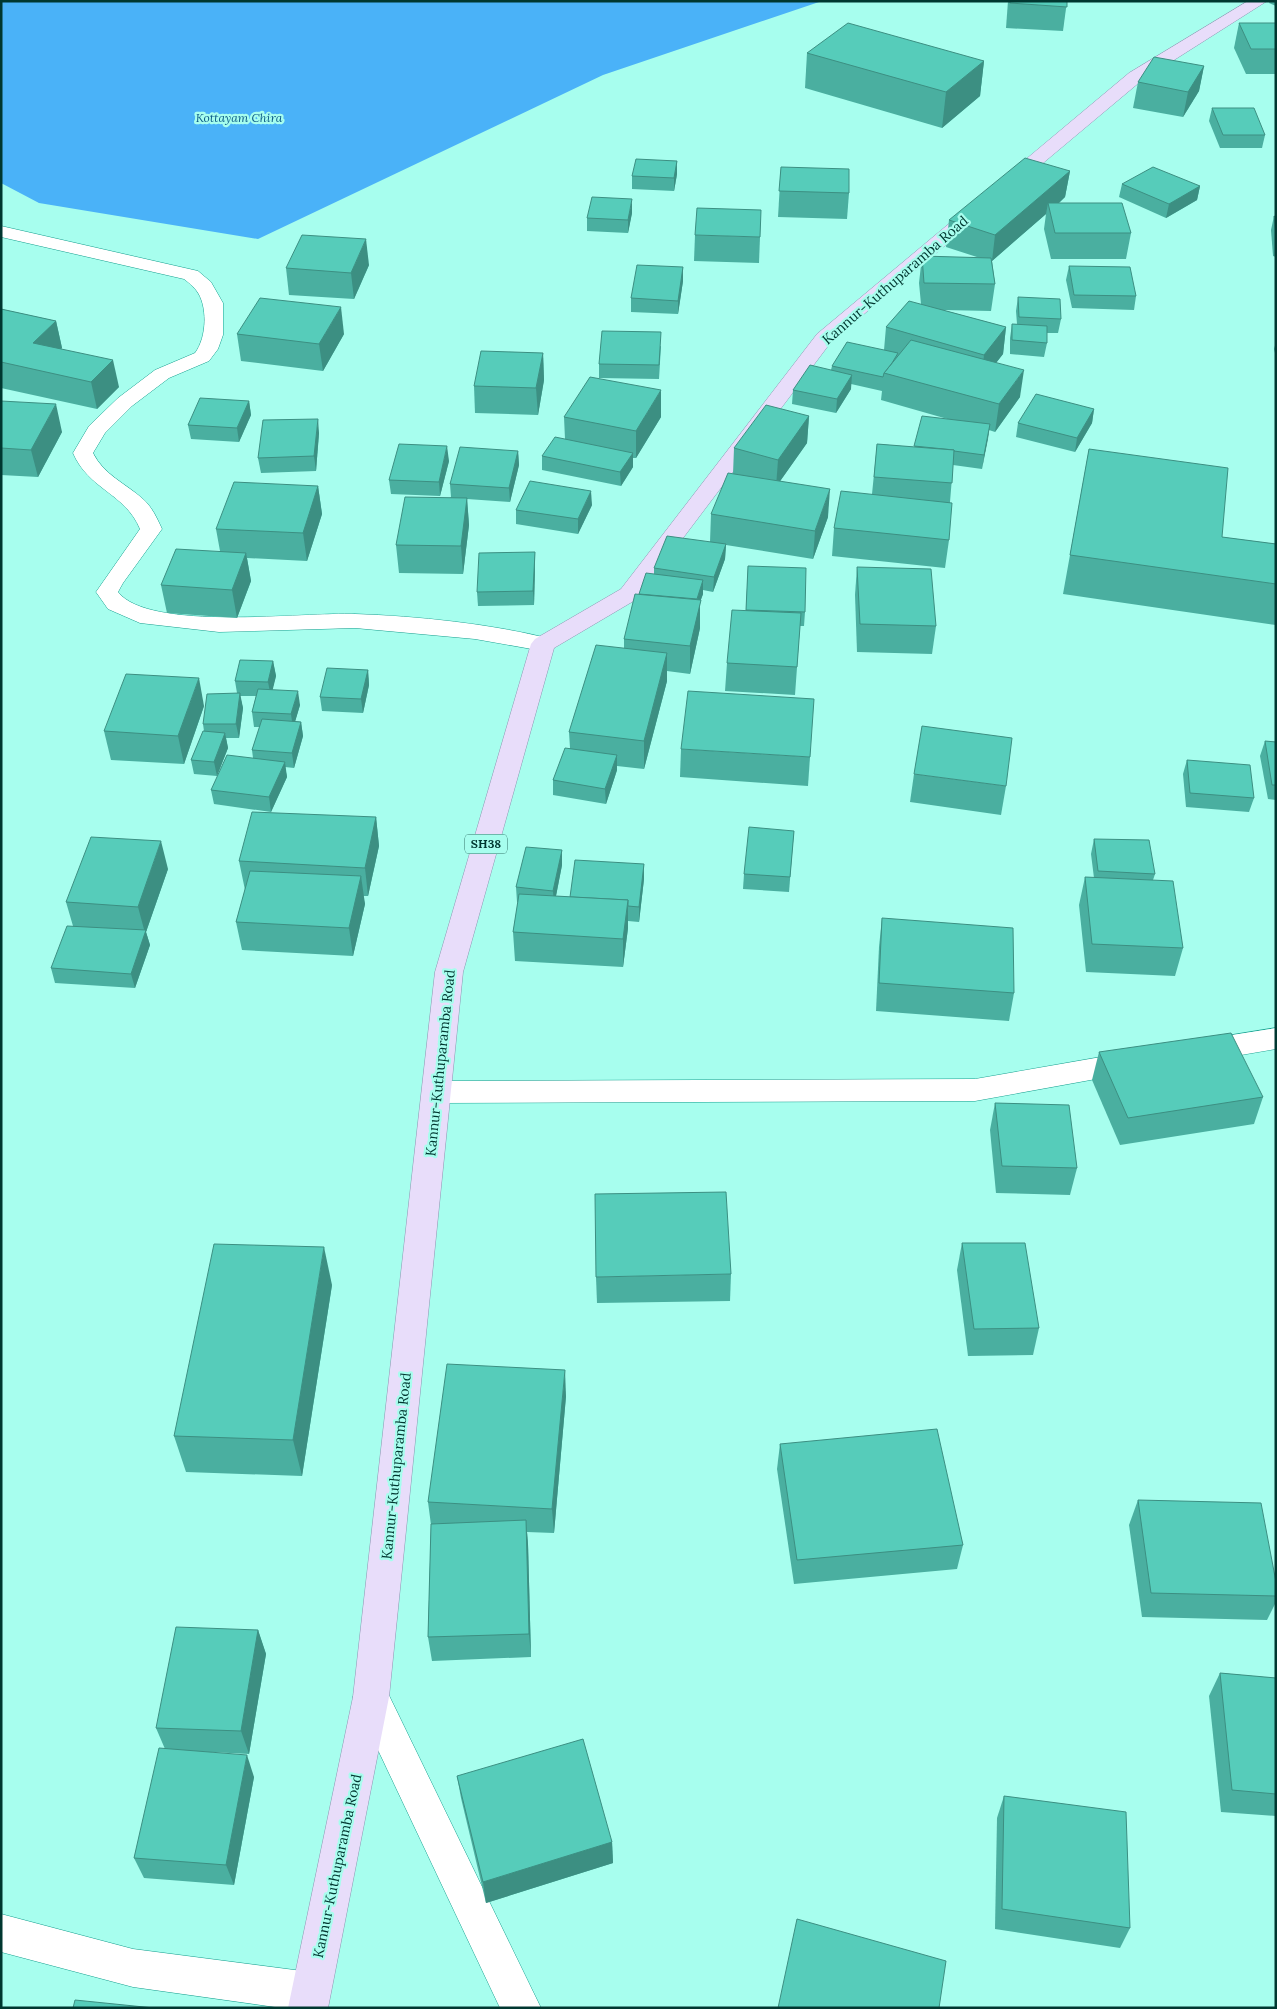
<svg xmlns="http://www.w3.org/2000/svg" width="1277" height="2009" font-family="Lora,serif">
<rect width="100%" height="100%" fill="#a7feee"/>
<path fill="#4ab2f8" d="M1,1H822L603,75L258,239L39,203L1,183Z"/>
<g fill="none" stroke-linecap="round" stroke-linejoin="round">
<g stroke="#159e8e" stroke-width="1">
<g id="minor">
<path d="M1,226L198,271L211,282L223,303V335L218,349L209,361L169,378L132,406L105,433L93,453C104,475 125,483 143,499C152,507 157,518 162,529L123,583L118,592C149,632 305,612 355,614C416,616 493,624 551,639L555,644L551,649L543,651L475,639L355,628L219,632L140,623L108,609L96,592L140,529C125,493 89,490 73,453L89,426L118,398L155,370L195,353C207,337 208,305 196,290C193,286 188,282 184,279L1,237Z"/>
<path d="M1276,1028V1049L1200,1062L1190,1059L1186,1051L1190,1043L1200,1040Z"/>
<path d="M1130,1052L1140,1055L1144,1063L1140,1071L975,1101L437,1103L427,1100L423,1092L427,1084L437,1081L975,1079Z"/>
<path d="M371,1680L384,1685L541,2008H500L353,1697L358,1685Z"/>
<path d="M1,1914L133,1949L310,1972L324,1978L330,1992L324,2006L319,2008H282L133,1987L1,1952Z"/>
</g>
</g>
<g stroke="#8c95b1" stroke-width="1">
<g id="primary">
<path d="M1248,1H1267L1141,81L1012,189H1000L997,185L1000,181L1129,73Z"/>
<path d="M975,206L981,207L984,211L981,215L831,342L637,599L554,648L463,972L389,1697L328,2008H288L353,1697L435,972L531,644L535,639L621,589L817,334L969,207Z"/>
</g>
</g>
<use href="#minor" fill="#fff" fill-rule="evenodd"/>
<use href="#primary" fill="#e8ddfa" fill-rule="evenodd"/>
</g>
<g fill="#4aafa0">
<path d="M1008,1H1067L1063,31L1006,28Z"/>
<path d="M1270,1H1276V6L1269,3Z"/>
<path d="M1239,23H1276V74H1246L1234,48Z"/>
<path d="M807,53L984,61L980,96L942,128L805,88Z"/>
<path d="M1204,66L1199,91L1183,117L1133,108L1138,82Z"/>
<path d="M1212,108L1265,135L1262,148H1220L1209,121Z"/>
<path d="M677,161V174L674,191L632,189V176Z"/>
<path d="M781,167L849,193L847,219L778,217Z"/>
<path d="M1070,171L1065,197L1059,203L1131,233L1126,259H1051L1044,229L1046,214L992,261L995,284L991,311L943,310L1006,327L1003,354L996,363L1020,397L995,432L989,430L982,469L953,465L950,502L949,540L945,568L832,556L834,528L872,494L877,444L914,447L951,420L881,400L882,391L851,384V389L836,413L792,404L793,390L831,370L832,366L884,350L886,327L921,304L919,283L922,256L980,258L946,247L949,220Z"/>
<path d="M1122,184L1200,186L1197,200L1166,218L1119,197Z"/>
<path d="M632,213L628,233L587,231V218Z"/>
<path d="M1274,216L1276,217V257L1273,256L1271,230Z"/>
<path d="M695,235L760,237L759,263L694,261Z"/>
<path d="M369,265L354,299L289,295L286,268Z"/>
<path d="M1069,266L1136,296L1134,310L1072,308L1066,280Z"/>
<path d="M683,267V281L678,314L631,312V298Z"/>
<path d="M1018,297L1061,319L1058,333H1047V343L1044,357L1010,354V338L1012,324H1017L1016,311Z"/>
<path d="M1,309L56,321L62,348L61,349L119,387L97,409L1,388Z"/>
<path d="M237,334H344L323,371L241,361Z"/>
<path d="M1276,342V357L1274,349Z"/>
<path d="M661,346L659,379L599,378V364Z"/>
<path d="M543,353L544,380L538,415L475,413L474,386Z"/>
<path d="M1,401L62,432L38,477L1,475Z"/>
<path d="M249,401L251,415L239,442L191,439L188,425Z"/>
<path d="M1094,409L1092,423L1075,452L1016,437L1018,423Z"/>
<path d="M809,416L807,443L780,481L828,517L813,559L726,545L725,559L713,592L703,590V594L700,602V628L690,674L667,671V681L644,769L617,766V770L606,804L553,795V780L570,748L569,732L624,648V639L639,594L654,574V568L710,542L711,514L733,474L734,448Z"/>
<path d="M564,417H661L636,458H633V467L621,486L542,470V456L565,439Z"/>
<path d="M319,433L316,471L261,473L258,458Z"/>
<path d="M1089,449L1222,537L1276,544V625L1063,594Z"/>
<path d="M518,451L519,465L510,502L467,499L469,525L463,574L399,573L396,545L451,497L450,484Z"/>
<path d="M449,461L440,496L391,494L389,480Z"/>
<path d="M318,486L322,514L307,561L247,558L251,581L237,618L167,613L161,585L220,551L216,529Z"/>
<path d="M592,505L578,534L516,524V510Z"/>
<path d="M535,552V567L534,605L478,606L477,592Z"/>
<path d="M748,566L805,612L804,626H800L795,695L725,691L727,663L746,610Z"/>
<path d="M857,567L936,626L932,654L857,652L855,595Z"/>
<path d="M273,661L276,676L272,690L300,705L295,721L301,722L303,736L294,768L285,767L287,777L271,812L214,804L211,790L253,758L252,750L260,727H254L252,712L256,696H240L243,708L239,738H226L228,748L217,776L194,774L191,760L204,731L203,724L237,693L235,681Z"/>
<path d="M368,670L369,685L363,713L322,711L320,697Z"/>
<path d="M204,706L184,764L111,760L104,731Z"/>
<path d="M1265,741L1276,742V800L1268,799L1260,756Z"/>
<path d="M681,749L810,757L808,786L680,777Z"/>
<path d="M1187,760L1254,798L1249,812L1186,807L1183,774Z"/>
<path d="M914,774L1006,786L1001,815L910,802Z"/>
<path d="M376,817L379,846L368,896H363L365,904L353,956L242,950L236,922L245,890L239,861Z"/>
<path d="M794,831L789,892L743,889L744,874Z"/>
<path d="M1094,839L1155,874L1153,880L1183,948L1175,976L1086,972L1079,905L1085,877L1094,878L1091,854Z"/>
<path d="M562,850V865L556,896L570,897L644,864V879L639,922L628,921V928L623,967L515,961L513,932L518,902H517L516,887Z"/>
<path d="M168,869L146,932L150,945L135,988L55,983L51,968L73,926L66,902Z"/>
<path d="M882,918L1014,993L1009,1021L876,1011L879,947Z"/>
<path d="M1099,1052L1263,1097L1254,1124L1120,1145L1092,1080Z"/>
<path d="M995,1103L1077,1168L1070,1195L996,1193L990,1130Z"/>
<path d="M962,1243L1039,1328L1033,1355L968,1356L957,1270Z"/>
<path d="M731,1274L730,1301L597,1303L596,1277Z"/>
<path d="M332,1285L302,1476L186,1472L174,1436Z"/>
<path d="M566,1396L554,1533L527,1532L528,1544L531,1657L432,1661L428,1637L431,1525L428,1502Z"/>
<path d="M780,1444L963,1545L957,1569L794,1584L777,1469Z"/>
<path d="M1138,1500L1276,1582V1602L1267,1620L1142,1617L1129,1525Z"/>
<path d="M258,1630L266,1654L249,1754L211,1752L254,1777L234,1885L144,1878L134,1858L165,1749L156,1728Z"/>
<path d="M1220,1673L1276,1678V1816L1221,1812L1209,1696Z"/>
<path d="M457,1776L612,1842L613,1863L486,1903L461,1798Z"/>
<path d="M1004,1796L1130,1928L1120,1948L995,1929L997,1818Z"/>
</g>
<g fill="#3c8f82">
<path d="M984,61L980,96L942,128L946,92Z"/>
<path d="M1204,66L1199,91L1183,117L1188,92Z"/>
<path d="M677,161V174L674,191V178Z"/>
<path d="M1070,171L1065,197L1050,211L1048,203L1046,214L992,261L995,235Z"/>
<path d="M1200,186L1197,200L1166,218L1169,204Z"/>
<path d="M632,199V213L628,233V220Z"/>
<path d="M366,239L369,265L354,299L351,273Z"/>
<path d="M683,267V281L678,314V301Z"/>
<path d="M341,307L344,334L323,371L319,344Z"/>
<path d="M56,321L62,348L39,370L33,343Z"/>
<path d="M1006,327L1003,354L981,382L984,355Z"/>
<path d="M543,353L544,380L538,415L536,388Z"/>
<path d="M113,360L119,387L97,409L91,382Z"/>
<path d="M1024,370L1020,397L995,432L999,404Z"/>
<path d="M852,375L851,389L836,413L837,399Z"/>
<path d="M661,390V417L636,458V431Z"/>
<path d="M249,401L251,415L239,442L237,428Z"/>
<path d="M56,404L62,432L38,477L31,450Z"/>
<path d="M1094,409L1092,423L1075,452L1077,438Z"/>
<path d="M809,416L807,443L776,487L778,460Z"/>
<path d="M318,419L319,433L316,471L314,456Z"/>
<path d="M990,424L988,439L982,469L984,455Z"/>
<path d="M447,446L449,461L440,496L439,482Z"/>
<path d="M518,451L519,465L510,502L509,488Z"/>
<path d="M633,453V467L621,486L620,472Z"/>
<path d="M318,486L322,514L307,561L303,533Z"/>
<path d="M830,489L828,517L813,559L815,531Z"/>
<path d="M591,491L592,505L578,534V519Z"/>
<path d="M467,498L469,525L463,574L461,546Z"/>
<path d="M726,544L725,559L713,592L714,577Z"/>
<path d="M535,552V567L534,605L533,591Z"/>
<path d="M246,553L251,581L237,618L232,590Z"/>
<path d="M703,580V594L700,602V628L690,674V646L696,603Z"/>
<path d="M667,653V681L644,769V741Z"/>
<path d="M273,661L276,676L271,697L268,682Z"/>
<path d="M368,670L369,685L363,713L361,699Z"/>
<path d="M199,678L204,706L184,764L178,736Z"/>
<path d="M298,691L300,705L293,729L291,714Z"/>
<path d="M240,693L243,708L239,738L236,724Z"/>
<path d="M301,722L303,736L294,768L292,753Z"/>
<path d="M225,733L228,748L217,776L214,762Z"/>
<path d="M617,755V770L606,804L605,789Z"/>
<path d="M285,762L287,777L271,812L269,797Z"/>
<path d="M376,817L379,846L368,896L365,868Z"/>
<path d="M161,841L168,869L146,932L150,945L135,988L131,974L145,933L138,907Z"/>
<path d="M562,850V865L554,906L553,891Z"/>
<path d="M644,864V879L639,922V907Z"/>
<path d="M361,876L365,904L353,956L349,928Z"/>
<path d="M628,900V928L623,967V939Z"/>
<path d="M324,1247L332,1285L302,1476L293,1440Z"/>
<path d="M565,1370L566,1396L554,1533L552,1509Z"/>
<path d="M526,1520L528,1544L531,1657L529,1634Z"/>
<path d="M258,1630L266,1654L249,1754L241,1731Z"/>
<path d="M247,1755L254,1777L234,1885L226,1865Z"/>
<path d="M612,1842L613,1863L486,1903L483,1882Z"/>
</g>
<g fill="#56ccba" stroke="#3c8f82">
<path d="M1010,1H1067V7L1010,3Z"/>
<path d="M848,23L984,61L946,92L807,53Z"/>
<path d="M1239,23H1276V49H1251Z"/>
<path d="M1154,57L1204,66L1188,92L1138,82Z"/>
<path d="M1212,108H1254L1265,135H1223Z"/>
<path d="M1025,158L1070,171L995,235L949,220Z"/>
<path d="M636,159L677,161L674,178L632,176Z"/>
<path d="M781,167L849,169V193L779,191Z"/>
<path d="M1153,167L1200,186L1169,204L1122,184Z"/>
<path d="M592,197L632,199L628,220L587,218Z"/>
<path d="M1048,203H1122L1131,233H1055Z"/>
<path d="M697,208L761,210L760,237L695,235Z"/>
<path d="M1274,216L1276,217V235Z"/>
<path d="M302,235L366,239L351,273L286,268Z"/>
<path d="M922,256L991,258L995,284L924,283Z"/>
<path d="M637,265L683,267L678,301L631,298Z"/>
<path d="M1069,266L1130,267L1136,296L1074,295Z"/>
<path d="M1018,297L1060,299L1061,319L1019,317Z"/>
<path d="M260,298L341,307L319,344L237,334Z"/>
<path d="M909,301L1006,327L984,355L886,327Z"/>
<path d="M1,309L56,321L33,343L113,360L91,382L1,362Z"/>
<path d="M1012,324L1047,326V343L1012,340Z"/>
<path d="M602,331L661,332L659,365L599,364Z"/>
<path d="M911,340L1024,370L999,404L884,373Z"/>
<path d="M847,342L898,353L892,363L884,373L883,377L832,366Z"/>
<path d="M481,351L543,353L536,388L474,386Z"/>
<path d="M810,365L852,375L837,399L793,390Z"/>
<path d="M590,377L661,390L636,431L564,417Z"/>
<path d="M1036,394L1094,409L1077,438L1018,423Z"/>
<path d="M200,398L249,401L237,428L188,425Z"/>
<path d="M1,401L56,404L31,450L1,448Z"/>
<path d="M766,405L809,416L778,460L734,448Z"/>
<path d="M922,416L990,424L984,455L954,451V450L914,446Z"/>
<path d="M318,419L314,456L258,458L263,420Z"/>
<path d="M555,437L633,453L620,472L542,456Z"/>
<path d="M399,444L447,446L439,482L389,480Z"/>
<path d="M877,444L954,450L952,483L874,477Z"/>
<path d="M460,447L518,451L509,488L450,484Z"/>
<path d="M1089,449L1228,468L1222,537L1276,544V584L1070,555Z"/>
<path d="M728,473L830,489L815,531L711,514Z"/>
<path d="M530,481L591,491L578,519L516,510Z"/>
<path d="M234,482L318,486L303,533L216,529Z"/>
<path d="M841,491L952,503L949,540L834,528Z"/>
<path d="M405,497L467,498L461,546L396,545Z"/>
<path d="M667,536L726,544L714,577L654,568Z"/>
<path d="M176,549L246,553L232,590L161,585Z"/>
<path d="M535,552L533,591L477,592L479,553Z"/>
<path d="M748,566L806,568L805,612L746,610Z"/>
<path d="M857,567L931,569L936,626L860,624Z"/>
<path d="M646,573L703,580L697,599L639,594Z"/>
<path d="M635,594L701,600L690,646L624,639Z"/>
<path d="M732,610L801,613L797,667L727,663Z"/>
<path d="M596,645L667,653L644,741L569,732Z"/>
<path d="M240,660L273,661L268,682L235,681Z"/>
<path d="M327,668L368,670L361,699L320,697Z"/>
<path d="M126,674L199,678L178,736L104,731Z"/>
<path d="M258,689L298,691L291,714L252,712Z"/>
<path d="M688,691L814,699L810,757L681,749Z"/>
<path d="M240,693L236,724H203L207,694Z"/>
<path d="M262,719L301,722L292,753L252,750Z"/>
<path d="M922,726L1012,738L1006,786L914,774Z"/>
<path d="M203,731L225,733L214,762L191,760Z"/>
<path d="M1265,741L1276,742V785H1272Z"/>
<path d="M565,748L617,755L605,789L553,780Z"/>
<path d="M227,755L285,762L269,797L211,790Z"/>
<path d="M1187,760L1250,765L1254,798L1190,793Z"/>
<path d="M252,812L376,817L365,868L239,861Z"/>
<path d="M749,827L794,831L790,877L744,874Z"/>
<path d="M91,837L161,841L138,907L66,902Z"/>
<path d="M1094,839L1149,840L1155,874L1098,871Z"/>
<path d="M526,847L562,850L553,891L516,887Z"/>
<path d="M575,860L644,864L639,907L628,906V900L570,897Z"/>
<path d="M250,871L361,876L349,928L236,922Z"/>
<path d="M1085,877L1173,881L1183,948L1092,944Z"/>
<path d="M519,894L628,900L623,939L513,932Z"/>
<path d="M882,918L1013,928L1014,993L879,983Z"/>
<path d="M67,926L146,930L131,974L51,968Z"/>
<path d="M1231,1033L1263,1097L1128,1118L1099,1052Z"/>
<path d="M995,1103L1069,1105L1077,1168L1002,1166Z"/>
<path d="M726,1192L731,1274L596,1277L595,1194Z"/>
<path d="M962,1243H1025L1039,1328L974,1329Z"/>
<path d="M214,1244L324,1247L293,1440L174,1436Z"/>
<path d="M447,1364L565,1370L552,1509L428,1502Z"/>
<path d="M937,1429L963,1545L797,1560L780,1444Z"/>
<path d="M1138,1500L1261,1503L1276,1582V1596L1151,1593Z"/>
<path d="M526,1520L529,1634L428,1637L431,1524Z"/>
<path d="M176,1627L258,1630L241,1731L156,1728Z"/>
<path d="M1220,1673L1276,1678V1794L1232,1790Z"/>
<path d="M583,1739L612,1842L483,1882L457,1776Z"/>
<path d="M159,1748L247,1755L226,1865L134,1858Z"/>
<path d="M1004,1796L1126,1812L1130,1928L1002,1909Z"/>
<path d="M797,1919L946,1961L939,2008H778Z"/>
<path d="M75,2000L154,2008H73Z"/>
</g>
<g text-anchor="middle" stroke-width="4.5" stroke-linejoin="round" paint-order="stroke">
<g font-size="12" font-style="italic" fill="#0d5c89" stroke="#a7feee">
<text x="239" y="122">Kottayam Chira</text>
</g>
<rect fill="#a7feee" stroke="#327369" stroke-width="1" x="465" y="834.5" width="42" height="19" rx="4"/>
<g font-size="12" font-weight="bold" fill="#003730">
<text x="486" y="848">SH38</text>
</g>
<g font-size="14" fill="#003730" stroke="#a7feee">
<text transform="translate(895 280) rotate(-41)" y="5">Kannur-Kuthuparamba Road</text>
<text transform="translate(440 1063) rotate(-84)" y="5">Kannur-Kuthuparamba Road</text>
<text transform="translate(396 1466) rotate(-84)" y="5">Kannur-Kuthuparamba Road</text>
<text transform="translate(337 1866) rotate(-78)" y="5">Kannur-Kuthuparamba Road</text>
</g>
</g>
<rect width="1277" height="2009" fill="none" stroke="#003730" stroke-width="5"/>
</svg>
